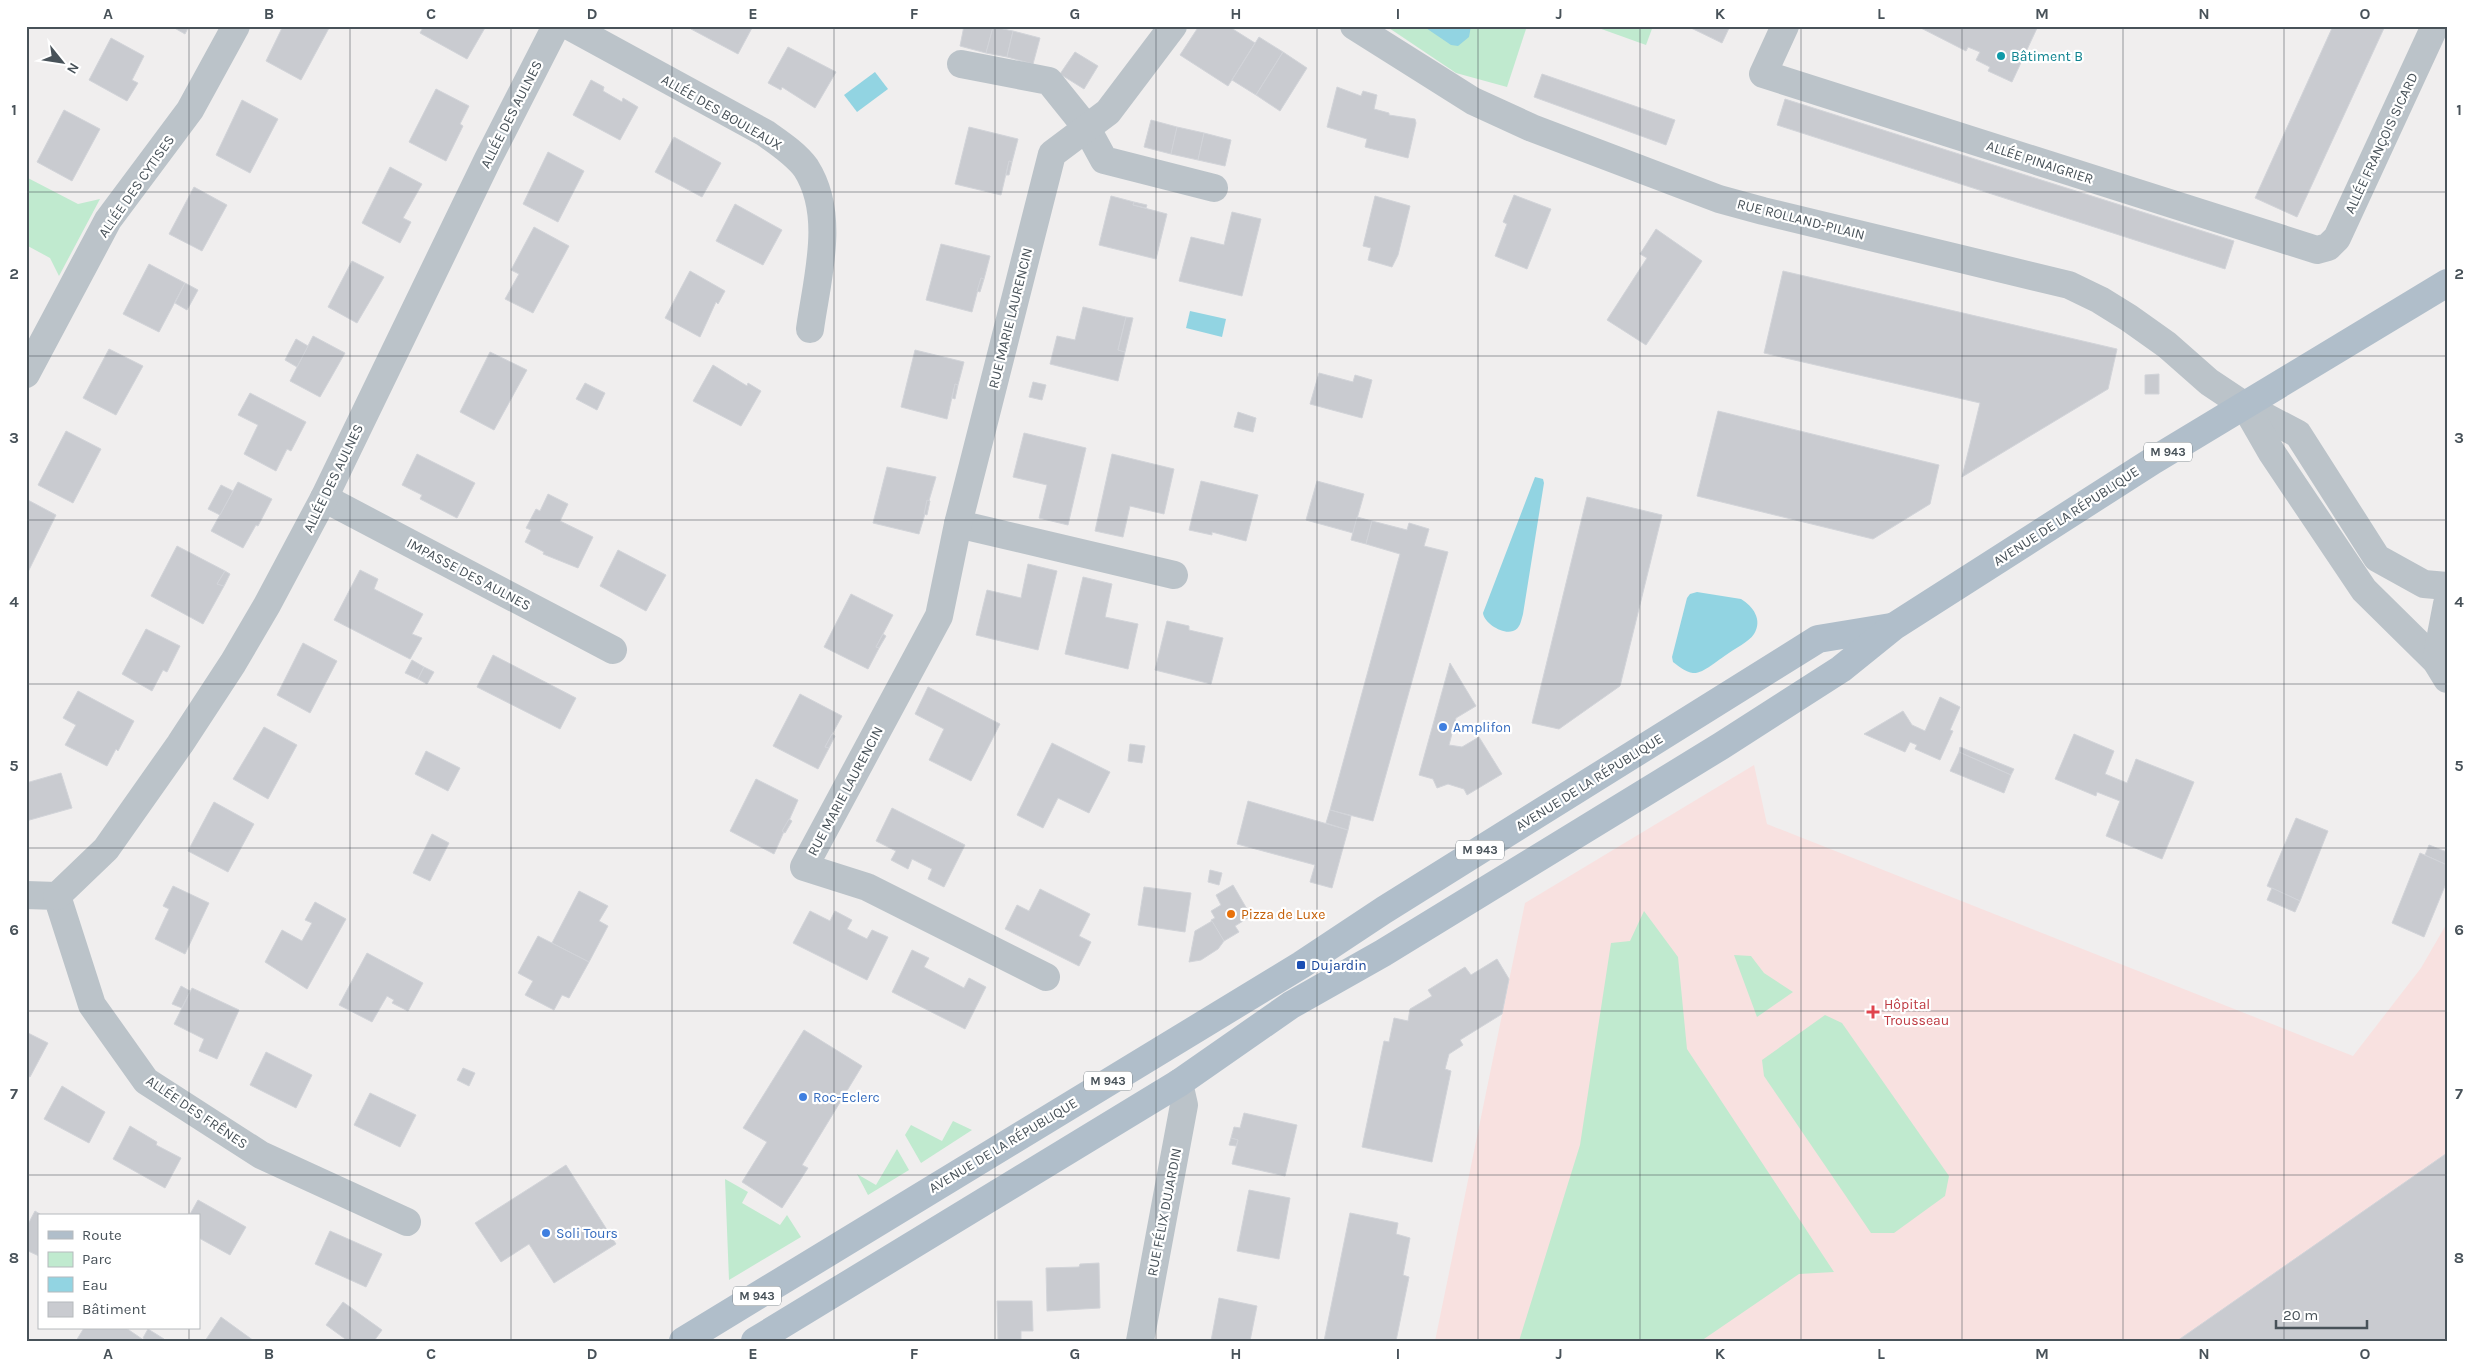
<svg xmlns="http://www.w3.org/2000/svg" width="2473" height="1367" font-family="Karla,sans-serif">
<rect width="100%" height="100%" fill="#f0eeee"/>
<path fill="#f8e1e0" d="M1754,765L1767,824L2353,1056L2421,968L2447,923V1341H1435L1525,903Z"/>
<g fill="#c0eacf">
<path d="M1386,26H1527L1507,87L1456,73Z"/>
<path d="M1593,26H1653L1646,45Z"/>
<path d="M26,177L78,204L100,199L59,276L50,258L26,245Z"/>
<path d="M1644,911L1678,957L1687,1049L1834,1272L1799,1274L1701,1341H1519L1580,1145L1611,943L1630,941Z"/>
<path d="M1734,955L1751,956L1764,973L1793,992L1757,1017Z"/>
<path d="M1825,1015L1842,1023L1949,1176L1945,1196L1894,1233H1871L1764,1076L1762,1060Z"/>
<path d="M953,1121L972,1130L921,1163L905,1135L911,1125L942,1141Z"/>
<path d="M897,1149L909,1170L868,1195L857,1174L876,1185Z"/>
<path d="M725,1179L748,1192L742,1203L780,1225L787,1215L801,1237L729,1280Z"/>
</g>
<g fill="#92d4e2">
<path d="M1423,26H1471L1469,37L1458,46L1451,45Z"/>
<path d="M875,72L888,89L857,112L844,95Z"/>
<path d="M1190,311L1226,319L1222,337L1186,328Z"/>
<path d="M1535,477L1543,479L1544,483L1523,614C1521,621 1520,629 1513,631C1503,635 1484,623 1483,613Z"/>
<path d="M1697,592L1741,599C1753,606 1763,620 1754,634C1749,642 1734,649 1726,655C1718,660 1703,674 1693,673C1686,672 1678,666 1673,662L1672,657L1687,598L1690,594Z"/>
</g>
<g fill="#c9cbd0" stroke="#d2d4d9">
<path d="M171,26H189L185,34Z"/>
<path d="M283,26L329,28L301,80L266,61Z"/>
<path d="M424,26H486L467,59L420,33Z"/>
<path d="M692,26H753L738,54L691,29Z"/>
<path d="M964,26L993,27L986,53L960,46Z"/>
<path d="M1199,26H1228L1255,43L1228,86L1180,55Z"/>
<path d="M1687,26H1730L1722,43Z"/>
<path d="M1917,26H2038L2012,82L1988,71L1990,67L1976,60L1980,52L1968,47L1966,51Z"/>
<path d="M2333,26H2385L2297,217L2255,198Z"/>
<path d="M993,27L1013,31L1007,57L986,53Z"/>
<path d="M1013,31L1040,38L1033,64L1007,57Z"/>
<path d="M1259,37L1283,52L1256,95L1232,80Z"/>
<path d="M111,38L144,56L132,80L138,83L127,101L89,80Z"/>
<path d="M788,47L836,72L815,108L782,87L781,90L768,83Z"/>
<path d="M1075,52L1098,66L1084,89L1060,74Z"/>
<path d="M1283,52L1307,68L1280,111L1256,95Z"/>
<path d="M1542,74L1675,120L1666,145L1534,97Z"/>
<path d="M591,80L604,87L603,91L622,102L623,98L638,107L620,140L573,115Z"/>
<path d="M1337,87L1361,96L1363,91L1377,95L1374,109L1389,113V115L1415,119L1416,123L1408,158L1365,147L1367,139L1327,127Z"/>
<path d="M436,89L469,106L460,124L463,126L446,161L409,142Z"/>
<path d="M1785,99L2234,241L2225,269L1777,125Z"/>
<path d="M242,100L278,119L250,173L216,155Z"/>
<path d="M64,110L100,129L72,181L37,162Z"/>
<path d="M1151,120L1177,127L1171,154L1144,147Z"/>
<path d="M969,127L1018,139L1012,162L1009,161L1001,195L955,184Z"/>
<path d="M1177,127L1204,133L1198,160L1171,154Z"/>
<path d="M1204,133L1231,140L1225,166L1198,160Z"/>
<path d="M674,137L721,163L702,197L655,172Z"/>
<path d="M548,152L584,171L558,222L523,204Z"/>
<path d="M1009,161L1012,162L1009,175H1006Z"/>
<path d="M390,167L422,184L403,218L411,222L400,243L362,223Z"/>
<path d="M194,187L227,205L202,251L169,234Z"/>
<path d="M1514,195L1551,209L1527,269L1495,256L1507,224L1503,222Z"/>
<path d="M1111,196L1134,202L1133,205L1167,214L1156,259L1099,245Z"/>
<path d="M1375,196L1410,206L1398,255L1392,267L1368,260L1371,248L1363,246Z"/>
<path d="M1134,202L1147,205L1146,208L1133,205Z"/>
<path d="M735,204L782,230L763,265L716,241Z"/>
<path d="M1232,212L1261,219L1242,296L1179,281L1191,237L1224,245Z"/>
<path d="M534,227L569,246L533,313L505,299L519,274L511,270Z"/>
<path d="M1656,229L1702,261L1646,345L1607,320L1647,258L1640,254Z"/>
<path d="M941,244L990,256L984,279L981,278L972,312L926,300Z"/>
<path d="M352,261L384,277L357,323L328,307Z"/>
<path d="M149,264L185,283L159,332L123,314Z"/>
<path d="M690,271L725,291L718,304L716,302L700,337L665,318Z"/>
<path d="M1783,271L2117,349L2108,389L1962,477L1980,403L1764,353Z"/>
<path d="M981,278L984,279L980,292L977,291Z"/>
<path d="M185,283L198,290L187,310L175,303Z"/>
<path d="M1083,307L1126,317L1118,350L1125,352L1118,381L1050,364L1057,336L1075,340Z"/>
<path d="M1126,317L1133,318L1125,352L1118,350Z"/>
<path d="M313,336L345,353L320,397L290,381Z"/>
<path d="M296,339L308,346L297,367L285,360Z"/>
<path d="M109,349L143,366L116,415L83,398Z"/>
<path d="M915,350L964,362L958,385L955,384L947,419L901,407Z"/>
<path d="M490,352L527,370L494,430L460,412Z"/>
<path d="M713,365L747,386L748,383L761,391L741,426L693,401Z"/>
<path d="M1319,373L1353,382L1355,375L1372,380L1362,418L1310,404Z"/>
<path d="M2159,374V394H2145V375Z"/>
<path d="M1033,382L1046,385L1042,400L1029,397Z"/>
<path d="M585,383L605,393L597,410L576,399Z"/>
<path d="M955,384L958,385L955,399L952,398Z"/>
<path d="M250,393L306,422L291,451L287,449L276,471L244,454L258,425L238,415Z"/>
<path d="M1718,411L1939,465L1930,504L1873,539L1697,496Z"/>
<path d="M1238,412L1256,418L1253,432L1234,427Z"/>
<path d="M66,431L101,449L73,503L38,485Z"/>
<path d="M1024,433L1086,448L1068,525L1039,518L1047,485L1013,477Z"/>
<path d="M417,454L475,483L457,518L420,499L422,495L402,485Z"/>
<path d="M1112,454L1174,469L1164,514L1130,506L1123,537L1095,531Z"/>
<path d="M887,467L936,477L919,534L873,523Z"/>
<path d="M1201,481L1258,495L1246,541L1212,532V535L1189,530Z"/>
<path d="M1317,481L1364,494L1353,533L1306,520Z"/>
<path d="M238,482L272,499L258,526L256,525L243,548L211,531Z"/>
<path d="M221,485L233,491L220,515L208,509Z"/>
<path d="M548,494L568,504L560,521L593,537L578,568L543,554L544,552L525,542L531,530L526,528L536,509L540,511Z"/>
<path d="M1587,497L1662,515L1620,686L1559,729L1532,723Z"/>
<path d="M26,499L56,515L26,576Z"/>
<path d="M927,500L930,501L927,515L924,514Z"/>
<path d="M1357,517L1372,521L1366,544L1351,540Z"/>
<path d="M1372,521L1407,530L1409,523L1429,529L1424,546L1448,552L1373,821L1330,810L1400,554L1366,544Z"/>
<path d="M177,546L225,571L217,584L224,586L203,624L151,596Z"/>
<path d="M618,550L666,575L646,611L600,586Z"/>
<path d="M1028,564L1057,571L1038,650L976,635L987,590L1021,598Z"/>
<path d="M360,570L378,579L374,589L423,614L412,634L422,638L410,659L334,620Z"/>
<path d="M225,571L230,574L224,586L217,584Z"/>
<path d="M1083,577L1112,584L1105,617L1138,624L1128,669L1065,654Z"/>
<path d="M851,594L893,615L876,647L879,648L868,669L824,647Z"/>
<path d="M1167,621L1189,626V630L1223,638L1211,684L1155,670Z"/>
<path d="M146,629L180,646L167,672L163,670L152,691L122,674Z"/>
<path d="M883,634L886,636L879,648L876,647Z"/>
<path d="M303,643L337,661L310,713L277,695Z"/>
<path d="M493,655L576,698L560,729L477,687Z"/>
<path d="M412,660L424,667L418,679L405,673Z"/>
<path d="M1450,663L1476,706L1456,718L1449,745L1462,747L1479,737L1502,774L1467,795L1464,789L1448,784L1437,788L1433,779L1419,775Z"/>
<path d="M424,667L434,672L427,684L418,679Z"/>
<path d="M928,687L1000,724L971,781L929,760L944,729L915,714Z"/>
<path d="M78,691L134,721L118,751L116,749L107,766L65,745L76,725L63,718Z"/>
<path d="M800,694L842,716L825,747L829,748L818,769L773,746Z"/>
<path d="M1940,697L1960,707L1950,730L1953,731L1940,760L1915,749L1917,745L1910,742L1905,752L1864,734L1903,711L1912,725L1925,731Z"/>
<path d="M264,727L297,745L268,799L233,779Z"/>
<path d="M832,734L835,736L829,748L825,747Z"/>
<path d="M2074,734L2114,751L2105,774L2127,783L2136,759L2194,782L2162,859L2106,836L2120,801L2097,792L2096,796L2055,779Z"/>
<path d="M1052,743L1110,772L1089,813L1058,798L1043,828L1017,815Z"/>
<path d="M1130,744L1145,746L1142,763L1128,761Z"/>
<path d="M1960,747L2014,769L2011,775L1959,752Z"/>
<path d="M426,751L460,768L448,791L415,774Z"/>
<path d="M1959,752L2011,775L2004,793L1950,771Z"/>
<path d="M61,773L72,808L26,821V783Z"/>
<path d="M756,779L798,800L774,854L730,831Z"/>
<path d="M1248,801L1348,830L1332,888L1310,882L1315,865L1237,844Z"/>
<path d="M214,802L254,824L228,872L188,851Z"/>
<path d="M892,808L965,845L944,887L928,879L932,869L912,859L908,869L891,860L896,851L876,841Z"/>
<path d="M1330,810L1351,816L1348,830L1326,823Z"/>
<path d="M2296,818L2328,831L2300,901L2267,886Z"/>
<path d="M789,819L792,821L785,833L782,831Z"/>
<path d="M432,834L449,843L430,881L413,873Z"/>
<path d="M2429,845L2447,852V865L2425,855Z"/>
<path d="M2420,853L2447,865V881L2424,937L2392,923Z"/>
<path d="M1210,870L1222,873L1219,885L1208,882Z"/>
<path d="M1233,885L1251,916L1235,926L1239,932L1224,941L1211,920L1215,918L1211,911L1221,905L1216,895Z"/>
<path d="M173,886L209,903L185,954L155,939L169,909L163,906Z"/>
<path d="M1144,887L1191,893L1185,932L1138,925Z"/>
<path d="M2272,888L2300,901L2295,912L2267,900Z"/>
<path d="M1040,889L1090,914L1079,936L1091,942L1079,966L1005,929L1017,905L1029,911Z"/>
<path d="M579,891L608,906L599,921L608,926L589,962L552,943Z"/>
<path d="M315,902L346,919L307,989L265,962L282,930L302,941L312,923L305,920Z"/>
<path d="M810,911L830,921L835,911L852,920L847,929L867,939L872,930L888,937L867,980L793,943Z"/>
<path d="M1212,921L1224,941L1218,949L1201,960L1189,962L1195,931Z"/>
<path d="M538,936L589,962L569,998L562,995L554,1010L525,995L533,981L518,973Z"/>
<path d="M912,950L929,958L924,967L964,988L969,978L986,987L965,1029L892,992Z"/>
<path d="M367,953L423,983L408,1011L392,1003L394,1000L387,996L372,1022L339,1005Z"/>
<path d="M1497,959L1509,979L1502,1014L1460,1040L1463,1045L1449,1054L1445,1069L1451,1071L1432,1162L1362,1147L1384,1041L1389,1042L1394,1018L1408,1021L1410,1009L1432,996L1428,990L1465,967L1471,975Z"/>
<path d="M181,986L190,991L182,1008L172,1004Z"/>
<path d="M192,988L239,1010L217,1059L199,1051L204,1039L174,1024Z"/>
<path d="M804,1030L862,1066L802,1165L808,1168L782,1208L742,1182L767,1142L743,1128Z"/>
<path d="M26,1032L48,1043L30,1077L26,1075Z"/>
<path d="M266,1052L312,1075L296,1108L250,1085Z"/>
<path d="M463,1068L475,1073L469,1086L457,1080Z"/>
<path d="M62,1086L105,1112L89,1143L44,1119Z"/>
<path d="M370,1093L416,1115L400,1147L354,1125Z"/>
<path d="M1244,1113L1297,1125L1285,1176L1232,1164L1238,1140L1231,1138L1234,1127L1240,1128Z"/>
<path d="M130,1126L157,1142L156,1145L181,1158L165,1188L113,1159Z"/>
<path d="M1231,1138L1238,1140L1236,1146L1229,1145Z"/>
<path d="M2447,1153V1341H2177Z"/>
<path d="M566,1165L616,1244L554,1283L529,1244L501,1262L475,1223Z"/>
<path d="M1249,1190L1290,1198L1279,1259L1237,1251Z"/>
<path d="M198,1200L246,1227L230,1255L199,1238V1216H189Z"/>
<path d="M35,1211L43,1216H39V1256L26,1250V1228Z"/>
<path d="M1350,1213L1398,1223L1396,1234L1410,1238L1403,1275L1409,1277L1396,1341H1324Z"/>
<path d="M330,1231L382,1254L366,1287L315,1264Z"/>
<path d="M1099,1263L1100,1308L1047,1311L1046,1268L1079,1267L1080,1264Z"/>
<path d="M1219,1298L1257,1306L1250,1341H1211Z"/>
<path d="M997,1301H1032L1033,1331H1021V1341H998Z"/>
<path d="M343,1302L382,1330L374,1341H348L326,1325Z"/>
<path d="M221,1317L254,1341H205Z"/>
<path d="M84,1328H126L145,1341H76Z"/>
<path d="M148,1329L164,1339L163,1341H147L143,1338Z"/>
</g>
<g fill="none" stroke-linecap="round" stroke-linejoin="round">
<g stroke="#bbc3c9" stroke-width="28">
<path d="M569,26L765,133C779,143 796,154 806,168C836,215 817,278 810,329"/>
<path d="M1354,26L1473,101L1532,128L1719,199L1763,211L2069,285L2100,300L2129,318L2167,345L2209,382L2245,406L2298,434L2377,558L2424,584L2447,586"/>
<path d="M1785,26L1763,74L2317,250L2328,247L2337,238L2435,26"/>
<path d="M961,64L1049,81L1086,127L1104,160L1214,188"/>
<path d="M26,374L108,220L190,110L236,26"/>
<path d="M2245,406L2272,453L2364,590L2436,661L2447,679"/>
<path d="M324,498L613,650"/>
<path d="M958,524L1174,575"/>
<path d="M2436,661L2447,604"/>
<path d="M26,895L57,896L92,1005L146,1081L261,1155L407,1222"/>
<path d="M57,896L106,849L180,744L233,663L267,605L324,498L488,159L556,26"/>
<path d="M1046,977L867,887L804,867L939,616L958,524L1052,154L1108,112L1173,26"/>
<path d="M1140,1341L1184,1105L1179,1083"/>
</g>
<g stroke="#b0beca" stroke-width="28">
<path d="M683,1341L1301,965L1384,910L1818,639L1891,627"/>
<path d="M755,1341L1179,1083L1291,1005L1383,953L1721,746L1841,669L1893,627L2154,460L2447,283"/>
</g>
</g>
<path fill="none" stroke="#485259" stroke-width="1" stroke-opacity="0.55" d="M189,26V1216M350,26V1341M511,26V1341M672,26V1341M834,26V1341M995,26V1341M1156,26V1341M1317,26V1341M1478,26V1341M1640,26V1341M1801,26V1341M1962,26V1341M2123,26V1341M2284,26V1341M26,192H2447M26,356H2447M26,520H2447M26,684H2447M26,848H2447M26,1011H2447M26,1175H2447M189,1328V1341"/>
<circle fill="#0f9aa8" stroke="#fff" stroke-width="2" cx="2001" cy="56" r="5"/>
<g fill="#3f7fe0" stroke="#fff" stroke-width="2">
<circle cx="1443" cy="727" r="5"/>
<circle cx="803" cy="1097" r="5"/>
<circle cx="546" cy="1233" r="5"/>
</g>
<circle fill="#e8710a" stroke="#fff" stroke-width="2" cx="1231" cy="914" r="5"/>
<rect fill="#1a4fb4" stroke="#fff" stroke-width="2" x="1296" y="960" width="10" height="10" rx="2.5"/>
<path fill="#e0444e" stroke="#fff" stroke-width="2" d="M1870.5 1004.5h5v5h5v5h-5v5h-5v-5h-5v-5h5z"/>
<g text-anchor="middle" stroke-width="4.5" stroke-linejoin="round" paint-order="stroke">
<g fill="#fff" stroke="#7f868b" stroke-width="1">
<rect x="2144" y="442.5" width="48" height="19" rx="4"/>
<rect x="1456" y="840.5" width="48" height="19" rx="4"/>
<rect x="1084" y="1071.5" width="48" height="19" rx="4"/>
<rect x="733" y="1286.5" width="48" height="19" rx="4"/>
</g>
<g font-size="12" font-weight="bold" fill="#485259">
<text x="2168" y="456">M 943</text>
<text x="1480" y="854">M 943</text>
<text x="1108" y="1085">M 943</text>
<text x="757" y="1300">M 943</text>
</g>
<g font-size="14" fill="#0d838f" stroke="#fff" text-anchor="start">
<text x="2011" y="61">Bâtiment B</text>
</g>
<g font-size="14" fill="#485259" stroke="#fff">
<text transform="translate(722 112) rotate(30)" y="5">ALLÉE DES BOULEAUX</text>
<text transform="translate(511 114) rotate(-63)" y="5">ALLÉE DES AULNES</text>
<text transform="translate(2381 143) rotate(-65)" y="5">ALLÉE FRANÇOIS SICARD</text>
<text transform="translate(2040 162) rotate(18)" y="5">ALLÉE PINAIGRIER</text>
<text transform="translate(136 186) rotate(-55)" y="5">ALLÉE DES CYTISES</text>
<text transform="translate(1801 219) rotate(14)" y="5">RUE ROLLAND-PILAIN</text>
<text transform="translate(1010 318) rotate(-76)" y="5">RUE MARIE LAURENCIN</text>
<text transform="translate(333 478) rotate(-64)" y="5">ALLÉE DES AULNES</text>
<text transform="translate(2066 516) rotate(-33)" y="5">AVENUE DE LA RÉPUBLIQUE</text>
<text transform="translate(469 574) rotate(28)" y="5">IMPASSE DES AULNES</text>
<text transform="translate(1589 782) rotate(-32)" y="5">AVENUE DE LA RÉPUBLIQUE</text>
<text transform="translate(845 791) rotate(-62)" y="5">RUE MARIE LAURENCIN</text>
<text transform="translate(197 1112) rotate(34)" y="5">ALLÉE DES FRÊNES</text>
<text transform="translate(1003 1145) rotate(-31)" y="5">AVENUE DE LA RÉPUBLIQUE</text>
<text transform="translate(1164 1212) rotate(-79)" y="5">RUE FÉLIX DUJARDIN</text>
</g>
<g font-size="14" fill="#366cbe" stroke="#fff" text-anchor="start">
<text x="1453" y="732">Amplifon</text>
<text x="813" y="1102">Roc-Eclerc</text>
<text x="556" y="1238">Soli Tours</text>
</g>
<g font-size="14" fill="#c56008" stroke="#fff" text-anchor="start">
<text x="1241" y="919">Pizza de Luxe</text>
</g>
<g font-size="14" fill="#164399" stroke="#fff" text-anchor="start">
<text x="1311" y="970">Dujardin</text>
</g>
<g font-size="14" fill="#be3a42" stroke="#fff" text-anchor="start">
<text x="1884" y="1009">Hôpital<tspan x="1884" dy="16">Trousseau</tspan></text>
</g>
</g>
<rect width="2473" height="1367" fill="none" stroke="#ffffff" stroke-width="55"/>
<rect x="38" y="1214" width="162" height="115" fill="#ffffff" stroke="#b6babd"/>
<rect x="48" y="1231" width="25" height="8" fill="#b0beca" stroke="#b6babd"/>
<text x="82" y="1240" font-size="15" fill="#485259">Route</text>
<rect x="48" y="1252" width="25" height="15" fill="#c0eacf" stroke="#b6babd"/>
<text x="82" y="1264" font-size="15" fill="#485259">Parc</text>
<rect x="48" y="1277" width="25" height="15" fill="#92d4e2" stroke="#b6babd"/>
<text x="82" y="1290" font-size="15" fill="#485259">Eau</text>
<rect x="48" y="1302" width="25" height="15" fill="#c9cbd0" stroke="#b6babd"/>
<text x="82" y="1314" font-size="15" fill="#485259">Bâtiment</text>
<g transform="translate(62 62) rotate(120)" stroke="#ffffff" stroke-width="4" paint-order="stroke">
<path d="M0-4L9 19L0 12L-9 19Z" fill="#485259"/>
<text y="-8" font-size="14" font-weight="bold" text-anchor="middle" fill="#485259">N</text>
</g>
<path d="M2276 1320v8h91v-8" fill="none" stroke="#485259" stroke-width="2.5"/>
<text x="2283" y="1320" font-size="15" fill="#485259" stroke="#ffffff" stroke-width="4" paint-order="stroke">20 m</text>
<rect x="28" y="28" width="2418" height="1312" fill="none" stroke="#485259" stroke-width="2"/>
<g font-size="16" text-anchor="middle" font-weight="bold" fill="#485259">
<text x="108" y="19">A</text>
<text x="269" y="19">B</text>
<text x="431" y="19">C</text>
<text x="592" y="19">D</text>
<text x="753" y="19">E</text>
<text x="914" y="19">F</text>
<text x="1075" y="19">G</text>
<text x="1236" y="19">H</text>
<text x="1398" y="19">I</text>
<text x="1559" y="19">J</text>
<text x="1720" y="19">K</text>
<text x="1881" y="19">L</text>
<text x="2042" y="19">M</text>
<text x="2204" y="19">N</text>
<text x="2365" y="19">O</text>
<text x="14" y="115">1</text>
<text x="2459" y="115">1</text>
<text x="14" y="279">2</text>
<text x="2459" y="279">2</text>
<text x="14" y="443">3</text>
<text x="2459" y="443">3</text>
<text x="14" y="607">4</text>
<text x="2459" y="607">4</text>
<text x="14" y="771">5</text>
<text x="2459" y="771">5</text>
<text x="14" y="935">6</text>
<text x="2459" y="935">6</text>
<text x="14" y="1099">7</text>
<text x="2459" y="1099">7</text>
<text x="14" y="1263">8</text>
<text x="2459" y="1263">8</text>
<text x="108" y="1359">A</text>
<text x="269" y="1359">B</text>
<text x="431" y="1359">C</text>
<text x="592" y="1359">D</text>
<text x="753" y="1359">E</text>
<text x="914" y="1359">F</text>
<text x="1075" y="1359">G</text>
<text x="1236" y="1359">H</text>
<text x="1398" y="1359">I</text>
<text x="1559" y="1359">J</text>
<text x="1720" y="1359">K</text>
<text x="1881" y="1359">L</text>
<text x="2042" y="1359">M</text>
<text x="2204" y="1359">N</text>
<text x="2365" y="1359">O</text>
</g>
</svg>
